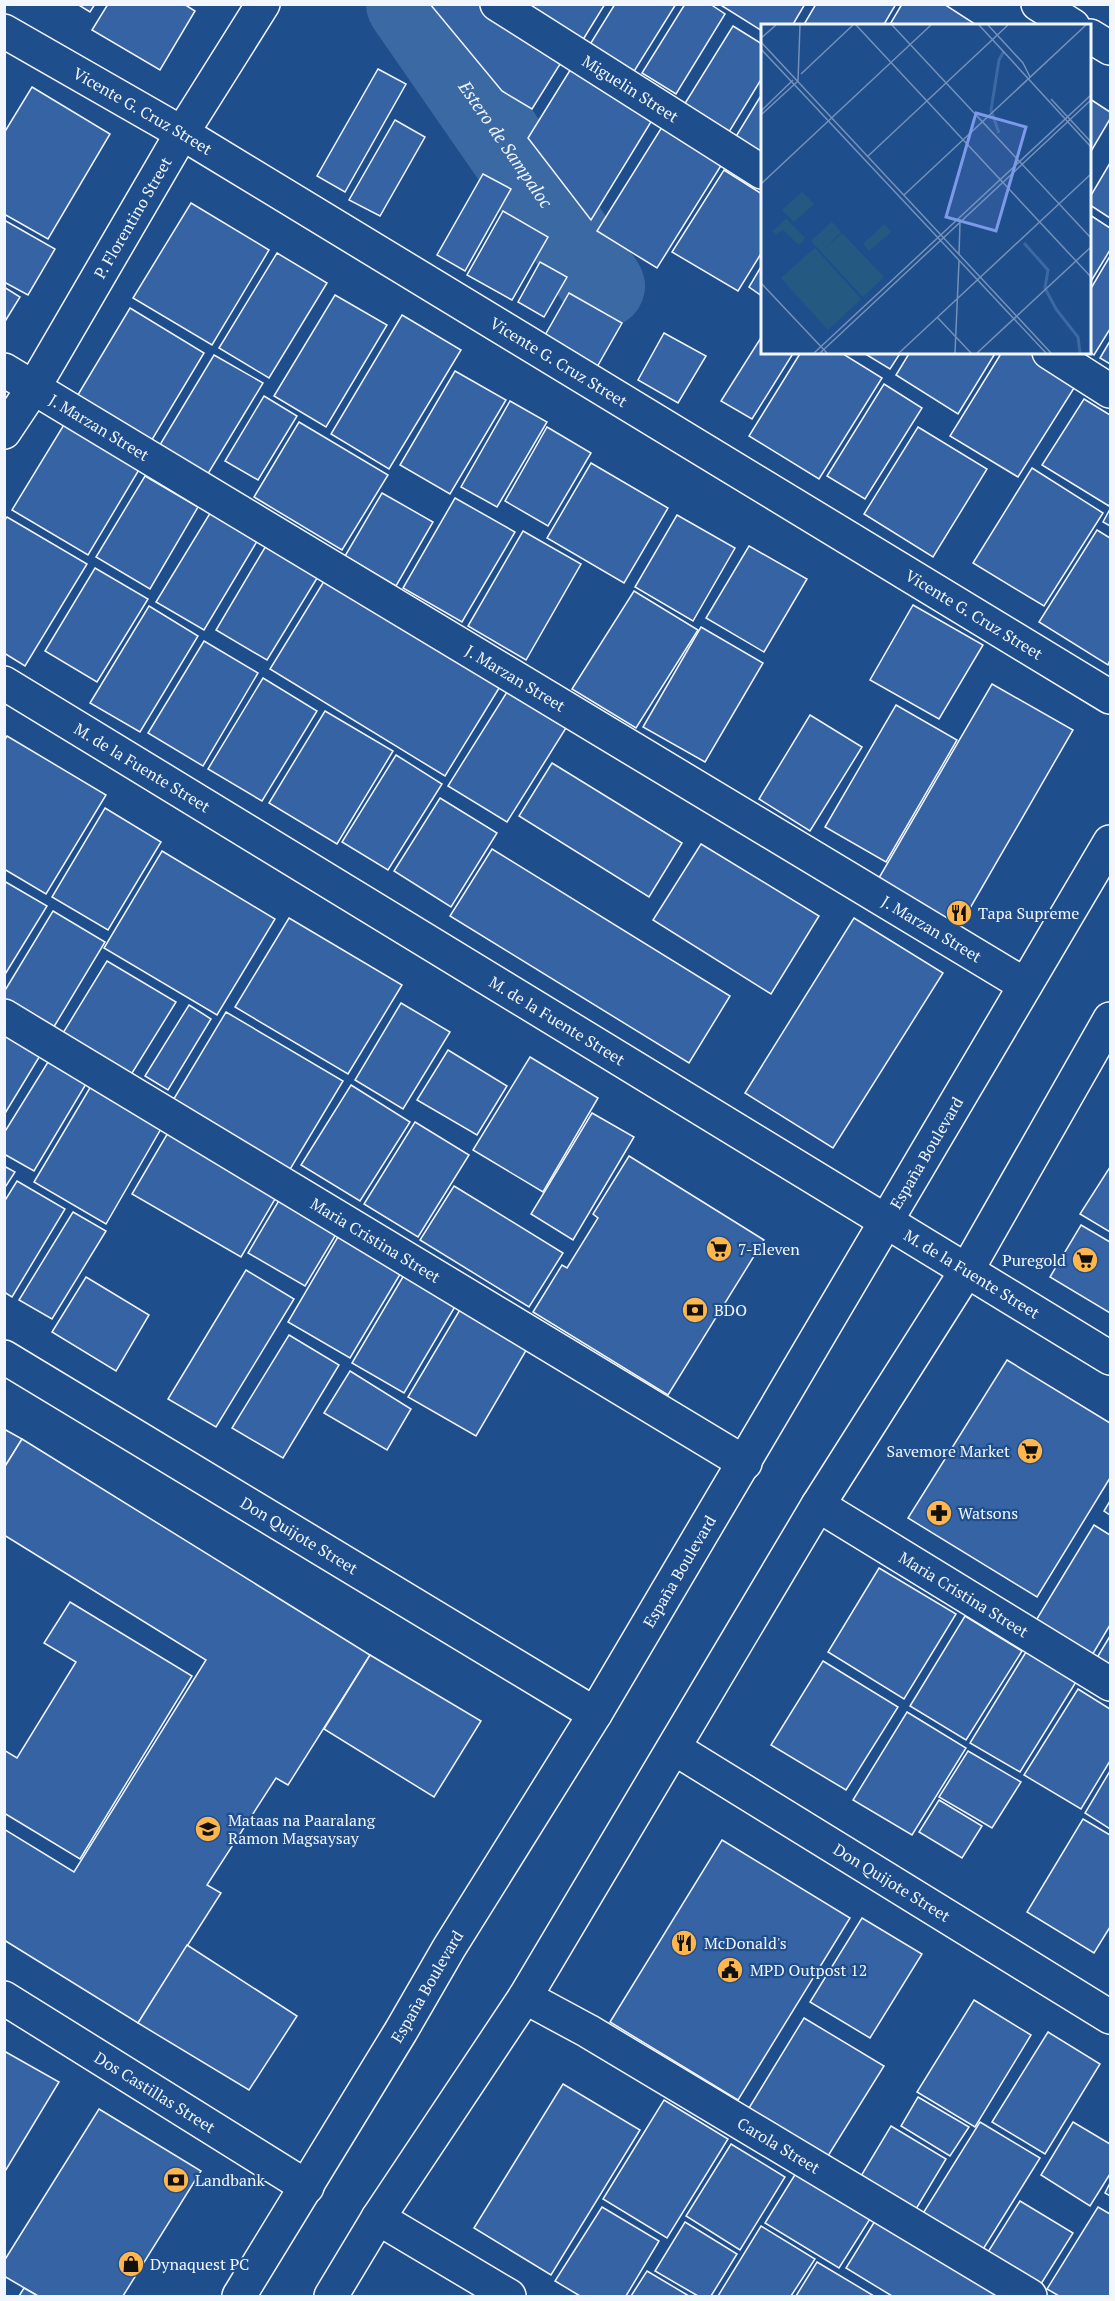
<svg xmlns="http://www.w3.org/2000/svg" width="1115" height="2301" font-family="'PT Serif',serif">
<rect width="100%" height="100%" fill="#1f4e8c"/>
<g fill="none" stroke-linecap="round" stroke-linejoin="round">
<path stroke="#3b69a3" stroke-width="84" id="s1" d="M408,4L603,286"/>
</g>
<g fill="#3563a3" stroke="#f2f6ff" stroke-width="1.5">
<path d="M77,4H95L90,12Z"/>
<path d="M108,4H184L195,11L160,70L92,30Z"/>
<path d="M430,4H487L567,53L532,109L502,91Z"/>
<path d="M519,4H605L576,51Z"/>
<path d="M615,4H676L633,73L589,46Z"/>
<path d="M685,4H710L725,14L676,94L642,73Z"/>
<path d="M719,4H805L792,26H762V31Z"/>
<path d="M816,4H896L883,26H803Z"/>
<path d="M902,4H944L978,26H889Z"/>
<path d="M733,26L762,44V78L729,132L684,105Z"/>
<path d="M572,67L654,117L591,220L528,138Z"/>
<path d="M378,69L406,84L345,192L317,176Z"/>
<path d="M32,87L110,134L48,239L4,214V133Z"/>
<path d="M762,94V155L735,138Z"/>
<path d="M1090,99L1110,112V119L1090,153Z"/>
<path d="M395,120L425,137L380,216L349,200Z"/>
<path d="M662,127L722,164L657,268L597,231Z"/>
<path d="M1110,163V218L1090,205V197Z"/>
<path d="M724,170L762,194V252L738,291L672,252Z"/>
<path d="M483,174L511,189L465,271L437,255Z"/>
<path d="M191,203L269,250L212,345L133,298Z"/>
<path d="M503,211L548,237L512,300L467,275Z"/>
<path d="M1090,215L1110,228V250L1090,283Z"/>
<path d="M4,220L55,249L28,295L4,282Z"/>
<path d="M277,253L327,283L269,378L219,348Z"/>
<path d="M1110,256V329L1094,355L1090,352V290Z"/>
<path d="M540,262L567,277L544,317L518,302Z"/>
<path d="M762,265V296L749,287Z"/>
<path d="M4,287L20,297L4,323Z"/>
<path d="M569,293L622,323L597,367L544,337Z"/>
<path d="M335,295L387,325L326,427L274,396Z"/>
<path d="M130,308L204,353L147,448L73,403Z"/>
<path d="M402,315L461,350L389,469L331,434Z"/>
<path d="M664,333L706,356L678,403L638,380Z"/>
<path d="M762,336V352H794L752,419L721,401Z"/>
<path d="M1110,341V364L1100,358Z"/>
<path d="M801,352H840L882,378L819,479L749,436Z"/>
<path d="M862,352H901L890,369Z"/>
<path d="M910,352H996L958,414L896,375Z"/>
<path d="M1002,352H1042L1081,377L1018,477L950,436Z"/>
<path d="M214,355L263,383L203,482L155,453Z"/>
<path d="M455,371L506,400L450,494L400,465Z"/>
<path d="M884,384L922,408L865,499L827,476Z"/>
<path d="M264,396L297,416L258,480L225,461Z"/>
<path d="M1084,399L1110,415V503L1109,506L1042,465Z"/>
<path d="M510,401L547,422L497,507L461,487Z"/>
<path d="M299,422L388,475L342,550L254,497Z"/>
<path d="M65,423L140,468L88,555L12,510Z"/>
<path d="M547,427L591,453L548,526L505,501Z"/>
<path d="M918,427L987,469L933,557L864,514Z"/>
<path d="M591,463L668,508L624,583L547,538Z"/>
<path d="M1032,468L1103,513L1044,606L973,563Z"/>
<path d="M145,476L198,507L150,589L96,557Z"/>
<path d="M382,493L433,522L396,586L345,556Z"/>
<path d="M455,498L515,532L462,622L403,588Z"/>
<path d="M1110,509V526L1103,522Z"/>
<path d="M212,510L259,538L204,630L156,602Z"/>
<path d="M677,515L735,548L693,621L635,587Z"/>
<path d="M7,517L87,564L25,666L4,653V521Z"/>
<path d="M1097,530L1110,538V660L1108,665L1039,622Z"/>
<path d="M523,531L581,564L526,660L468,626Z"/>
<path d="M267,544L319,575L267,660L216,630Z"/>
<path d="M749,546L807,579L764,652L706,618Z"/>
<path d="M95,568L148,599L97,682L45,651Z"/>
<path d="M326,578L501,685L445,776L270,669Z"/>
<path d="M634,591L698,630L636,728L572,689Z"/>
<path d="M913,605L983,645L939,719L870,680Z"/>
<path d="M149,606L198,636L140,732L90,703Z"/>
<path d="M701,627L763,663L705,762L643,727Z"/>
<path d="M204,641L258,673L203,766L148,733Z"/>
<path d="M263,678L317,711L262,801L208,769Z"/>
<path d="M992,684L1073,730L958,929L876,883Z"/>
<path d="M507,692L566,728L507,822L448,786Z"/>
<path d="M896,705L957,740L886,862L825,827Z"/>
<path d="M325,711L393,751L337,844L269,803Z"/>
<path d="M810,715L862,747L810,831L759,799Z"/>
<path d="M7,736L106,795L46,894L4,869V741Z"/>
<path d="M396,755L442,784L388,870L342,842Z"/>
<path d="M552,763L682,843L649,897L519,816Z"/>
<path d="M440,798L497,833L451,907L394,871Z"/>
<path d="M105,808L161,842L108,930L52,897Z"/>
<path d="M701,844L819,916L771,994L653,920Z"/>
<path d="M492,849L730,996L689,1063L450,916Z"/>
<path d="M162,851L275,919L217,1015L104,948Z"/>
<path d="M4,881L47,906L4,976Z"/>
<path d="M53,911L105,942L52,1030L4,1002V992Z"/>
<path d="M289,918L402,985L348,1074L235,1007Z"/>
<path d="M854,918L943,973L833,1148L745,1093Z"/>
<path d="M107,961L176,1002L129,1078L60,1038Z"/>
<path d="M401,1003L450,1032L403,1109L355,1080Z"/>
<path d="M189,1005L211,1019L168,1090L145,1076Z"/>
<path d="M226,1012L343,1081L289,1171L172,1102Z"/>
<path d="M4,1031L41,1054L4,1115Z"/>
<path d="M448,1050L507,1086L477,1135L417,1100Z"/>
<path d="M530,1057L598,1098L543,1192L473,1150Z"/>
<path d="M48,1062L86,1084L34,1171L4,1154V1133Z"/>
<path d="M351,1085L410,1122L360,1201L301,1165Z"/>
<path d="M91,1086L162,1127L106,1224L34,1182Z"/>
<path d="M592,1113L634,1137L573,1240L531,1214Z"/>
<path d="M415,1122L469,1155L418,1237L364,1204Z"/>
<path d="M169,1131L278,1194L241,1257L132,1194Z"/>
<path d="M629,1156L764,1240L668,1395L533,1312L562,1265L567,1268L598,1218L593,1214Z"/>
<path d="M4,1166L15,1172L4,1189Z"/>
<path d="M1110,1167V1232L1080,1214Z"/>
<path d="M17,1181L65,1209L12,1297L4,1292V1202Z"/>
<path d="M454,1186L563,1253L529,1307L420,1240Z"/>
<path d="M281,1197L338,1231L305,1286L248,1253Z"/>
<path d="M73,1212L106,1231L52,1319L19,1300Z"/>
<path d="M1081,1225L1110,1242V1313L1050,1277Z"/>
<path d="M339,1235L402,1271L350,1358L288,1322Z"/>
<path d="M246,1270L294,1299L216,1427L168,1399Z"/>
<path d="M404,1275L456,1305L404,1393L352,1363Z"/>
<path d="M86,1277L149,1315L116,1371L52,1332Z"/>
<path d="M461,1308L528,1347L476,1436L408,1397Z"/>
<path d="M289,1335L339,1365L283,1458L232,1428Z"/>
<path d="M1007,1360L1110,1423V1478L1037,1597L908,1518Z"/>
<path d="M350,1371L411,1409L387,1450L324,1413Z"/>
<path d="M4,1429L22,1439L4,1468Z"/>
<path d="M22,1439L370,1655L288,1785L276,1778L207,1885L221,1893L138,2023L4,1940V1829L74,1872L206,1660L4,1535V1468Z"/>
<path d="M1110,1501V1515L1104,1511Z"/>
<path d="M1094,1525L1110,1535V1625L1088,1662L1032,1627Z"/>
<path d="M879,1568L956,1614L904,1699L828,1652Z"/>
<path d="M70,1602L192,1676L80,1859L4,1813V1750L17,1758L76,1662L44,1643Z"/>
<path d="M965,1616L1022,1651L966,1740L910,1706Z"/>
<path d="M1110,1636V1677L1092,1666Z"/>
<path d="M1026,1652L1076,1682L1020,1772L970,1743Z"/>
<path d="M370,1655L481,1721L434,1797L324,1729Z"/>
<path d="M823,1661L898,1707L846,1790L771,1745Z"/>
<path d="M1078,1689L1110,1709V1761L1081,1809L1024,1775Z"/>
<path d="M907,1712L966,1748L912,1835L853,1800Z"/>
<path d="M968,1751L1021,1782L992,1828L939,1797Z"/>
<path d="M1110,1771V1829L1085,1813Z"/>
<path d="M939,1800L982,1826L962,1858L919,1832Z"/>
<path d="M1083,1819L1110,1835V1927L1094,1953L1027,1912Z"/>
<path d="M722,1840L850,1918L738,2100L610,2022Z"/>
<path d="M862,1918L922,1954L870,2038L810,2002Z"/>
<path d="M187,1945L297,2016L249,2090L138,2023Z"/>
<path d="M974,2000L1031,2035L975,2127L917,2092Z"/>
<path d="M804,2018L884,2066L828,2156L749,2108Z"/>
<path d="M1048,2032L1100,2064L1045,2154L992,2122Z"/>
<path d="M4,2051L59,2082L4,2173Z"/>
<path d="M563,2084L640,2130L551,2275L474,2228Z"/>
<path d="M918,2097L969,2127L950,2156L901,2126Z"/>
<path d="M664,2100L728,2139L667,2238L603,2199Z"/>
<path d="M99,2109L201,2171L123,2296H38L4,2276V2261Z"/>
<path d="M980,2122L1040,2158L982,2251L922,2215Z"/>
<path d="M1073,2122L1110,2144V2174L1090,2206L1041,2175Z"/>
<path d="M891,2126L946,2159L913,2214L858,2181Z"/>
<path d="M731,2144L785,2177L740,2250L686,2216Z"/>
<path d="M796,2173L870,2219L839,2268L765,2223Z"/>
<path d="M1110,2183V2196L1105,2193Z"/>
<path d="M1020,2201L1073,2233L1041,2284L988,2252Z"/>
<path d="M602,2207L659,2241L626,2296H580L555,2281Z"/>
<path d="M1098,2207L1110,2214V2296H1059L1047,2289Z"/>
<path d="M878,2216L1010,2296H892L846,2268Z"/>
<path d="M685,2222L737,2254L711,2296H698L655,2271Z"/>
<path d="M761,2226L815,2259L791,2296H718Z"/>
<path d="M817,2262L874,2296H796Z"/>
<path d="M647,2271L689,2296H631Z"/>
<path d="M24,2288L38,2296H19Z"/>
</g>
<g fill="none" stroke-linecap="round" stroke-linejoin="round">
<g stroke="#f2f6ff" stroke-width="36">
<g id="street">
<path id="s2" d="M497,4L762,172"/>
<path d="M1038,4L1073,26"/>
<path d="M1090,36L1110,48"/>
<path d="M1049,352L1110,391"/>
<path id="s3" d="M4,370L1025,985"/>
<path id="s4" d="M4,1016L745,1463"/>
<path id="s5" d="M4,1357L595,1714"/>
<path id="s6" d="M818,1505L1110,1684"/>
<path id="s7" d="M674,1748L1110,2017"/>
<path id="s8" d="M525,1997L588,2031L1030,2296"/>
<path id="s9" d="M4,1998L307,2187"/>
<path d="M378,2218L509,2296"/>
</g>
</g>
<g stroke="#f2f6ff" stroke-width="36">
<g id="secondary">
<path id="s10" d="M4,31L182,133L1110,697"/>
<path id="s11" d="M4,432L34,387L182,133L263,4"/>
<path id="s12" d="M4,683L1110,1358"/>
</g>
</g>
<g stroke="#f2f6ff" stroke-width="36">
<g id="primary">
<path id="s13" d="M239,2296L401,2031L449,1948L595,1714L1110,842"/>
<path d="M331,2296L378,2218L525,1997L818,1505L967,1270L1110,1019"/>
</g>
</g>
<use href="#street" stroke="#1f4e8c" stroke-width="33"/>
<use href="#secondary" stroke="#1f4e8c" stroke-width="33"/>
<use href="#primary" stroke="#1f4e8c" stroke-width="33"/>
</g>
<defs>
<g id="restaurant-disc" transform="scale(1.35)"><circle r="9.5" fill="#ffb74d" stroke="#1f4e8c"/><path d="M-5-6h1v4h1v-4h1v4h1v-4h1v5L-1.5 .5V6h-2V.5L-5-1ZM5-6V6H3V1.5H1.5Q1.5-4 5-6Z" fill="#111"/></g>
<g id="supermarket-disc" transform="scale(1.35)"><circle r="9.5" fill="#ffb74d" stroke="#1f4e8c"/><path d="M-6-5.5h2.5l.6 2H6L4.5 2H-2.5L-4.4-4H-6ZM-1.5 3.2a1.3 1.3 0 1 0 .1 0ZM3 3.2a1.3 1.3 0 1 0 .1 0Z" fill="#111"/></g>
<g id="bank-disc" transform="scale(1.35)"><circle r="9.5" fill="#ffb74d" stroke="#1f4e8c"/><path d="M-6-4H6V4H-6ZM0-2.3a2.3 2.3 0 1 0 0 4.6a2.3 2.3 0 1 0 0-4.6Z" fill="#111"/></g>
<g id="pharmacy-disc" transform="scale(1.35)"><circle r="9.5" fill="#ffb74d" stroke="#1f4e8c"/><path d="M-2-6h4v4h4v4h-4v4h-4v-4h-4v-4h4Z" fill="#111"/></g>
<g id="school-disc" transform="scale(1.35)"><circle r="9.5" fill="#ffb74d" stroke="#1f4e8c"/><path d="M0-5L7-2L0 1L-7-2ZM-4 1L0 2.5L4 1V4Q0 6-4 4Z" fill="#111"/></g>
<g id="civic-disc" transform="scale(1.35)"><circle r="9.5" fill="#ffb74d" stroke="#1f4e8c"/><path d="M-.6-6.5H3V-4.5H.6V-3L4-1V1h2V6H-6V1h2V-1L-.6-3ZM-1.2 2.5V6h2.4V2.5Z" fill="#111"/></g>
<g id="shop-disc" transform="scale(1.35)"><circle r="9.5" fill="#ffb74d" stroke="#1f4e8c"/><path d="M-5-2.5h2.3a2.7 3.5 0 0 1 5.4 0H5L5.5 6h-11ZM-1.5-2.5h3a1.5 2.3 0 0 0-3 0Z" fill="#111"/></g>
</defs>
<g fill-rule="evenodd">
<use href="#restaurant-disc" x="959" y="913"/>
<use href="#supermarket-disc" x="719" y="1249"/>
<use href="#supermarket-disc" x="1085" y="1260"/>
<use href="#bank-disc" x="695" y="1310"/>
<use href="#supermarket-disc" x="1030" y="1451"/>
<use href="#pharmacy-disc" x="939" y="1513"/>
<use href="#school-disc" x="208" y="1829"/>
<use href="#restaurant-disc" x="684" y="1943"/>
<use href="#civic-disc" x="730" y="1970"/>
<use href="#bank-disc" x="176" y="2180"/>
<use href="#shop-disc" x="131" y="2264"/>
</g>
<g text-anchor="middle" stroke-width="4.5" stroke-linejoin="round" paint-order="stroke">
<g font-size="16" fill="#f2f6ff" stroke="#1f4e8c">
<text dy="6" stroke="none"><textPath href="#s2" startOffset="158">Miguelin Street</textPath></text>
<text dy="6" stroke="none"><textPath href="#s10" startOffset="160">Vicente G. Cruz Street</textPath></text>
<text dy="6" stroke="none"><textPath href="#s11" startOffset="250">P. Florentino Street</textPath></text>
<text dy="6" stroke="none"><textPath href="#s10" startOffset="646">Vicente G. Cruz Street</textPath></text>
<text dy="6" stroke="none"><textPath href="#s3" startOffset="111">J. Marzan Street</textPath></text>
<text dy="6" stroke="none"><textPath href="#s10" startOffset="1132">Vicente G. Cruz Street</textPath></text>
<text dy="6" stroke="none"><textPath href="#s3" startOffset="597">J. Marzan Street</textPath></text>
<text dy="6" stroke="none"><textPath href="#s12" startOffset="162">M. de la Fuente Street</textPath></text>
<text dy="6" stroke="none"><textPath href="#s3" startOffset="1083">J. Marzan Street</textPath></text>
<text dy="6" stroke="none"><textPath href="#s12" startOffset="648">M. de la Fuente Street</textPath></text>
<text dy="6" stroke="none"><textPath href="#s13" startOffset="1334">España Boulevard</textPath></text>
<text dy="6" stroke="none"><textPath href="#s4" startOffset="434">Maria Cristina Street</textPath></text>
<text dy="6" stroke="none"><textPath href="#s12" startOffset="1134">M. de la Fuente Street</textPath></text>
<text dy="6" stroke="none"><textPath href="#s5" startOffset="345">Don Quijote Street</textPath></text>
<text dy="6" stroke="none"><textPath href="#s13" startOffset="848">España Boulevard</textPath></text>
<text dy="6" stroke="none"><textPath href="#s6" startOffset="171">Maria Cristina Street</textPath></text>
<text dy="6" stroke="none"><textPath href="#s7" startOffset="256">Don Quijote Street</textPath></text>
<text dy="6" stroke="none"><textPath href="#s13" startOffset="362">España Boulevard</textPath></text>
<text dy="6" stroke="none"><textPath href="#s9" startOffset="178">Dos Castillas Street</textPath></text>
<text dy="6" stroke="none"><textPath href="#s8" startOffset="294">Carola Street</textPath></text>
</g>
<g font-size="16" fill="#f2f6ff" stroke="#1f4e8c" text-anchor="start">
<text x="978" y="919">Tapa Supreme</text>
<text x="738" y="1255">7-Eleven</text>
<text x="1066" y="1266" text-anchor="end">Puregold</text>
<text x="714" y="1316">BDO</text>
<text x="1010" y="1457" text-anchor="end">Savemore Market</text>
<text x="958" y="1519">Watsons</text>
<text x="228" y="1826">Mataas na Paaralang<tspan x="228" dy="18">Ramon Magsaysay</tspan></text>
<text x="704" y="1949">McDonald's</text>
<text x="750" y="1976">MPD Outpost 12</text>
<text x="195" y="2186">Landbank</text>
<text x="150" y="2270">Dynaquest PC</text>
</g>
<g font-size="18" font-style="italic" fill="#f2f6ff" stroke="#1f4e8c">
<text dy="6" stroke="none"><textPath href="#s1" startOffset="171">Estero de Sampaloc</textPath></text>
</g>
</g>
<g transform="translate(761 24)">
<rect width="330" height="330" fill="#1f4e8c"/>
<path d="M41,168L53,180L33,198L21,186ZM25,195L44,214L38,221L22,206L15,210L12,207ZM71,198L80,208L61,227L81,209L123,253L102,273L50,217ZM54,224L100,275L67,306L20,254Z" fill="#245a82"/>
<path d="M123,200L130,208L108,227L102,220ZM51,227L68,245L41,270L25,252ZM57 282a10 10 0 1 1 20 0a10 10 0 1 1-20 0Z" fill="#245a82"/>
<path fill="none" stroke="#3b69a3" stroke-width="3" d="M238,109L230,86L238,36L243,27M263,219L287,246L284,264L295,285L317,313L319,329"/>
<path fill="none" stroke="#7391ba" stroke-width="1.5" d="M95,1L330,253M131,1L330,214M218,1L330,123M227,1L262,39L269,53M0,14L15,1M0,18L290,329M0,25L285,329M40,50L92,1M290,75L330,118M0,87L32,56M0,91L37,57L39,1M106,133L247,1M0,160L170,1M143,171L325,1M198,230L199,199M0,259L66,329M176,293L210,329M53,329L330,71M59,329L330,76M138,329L330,150M194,329L198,237M216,329L330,223"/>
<path fill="#7d9aea" fill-opacity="0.15" stroke="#7d9aea" stroke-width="3" d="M215,89L265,103L235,207L185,193Z"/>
<rect width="330" height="330" fill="none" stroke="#f2f6ff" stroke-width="3"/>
</g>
<rect width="1115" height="2301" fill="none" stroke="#f2f6ff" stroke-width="12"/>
</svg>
